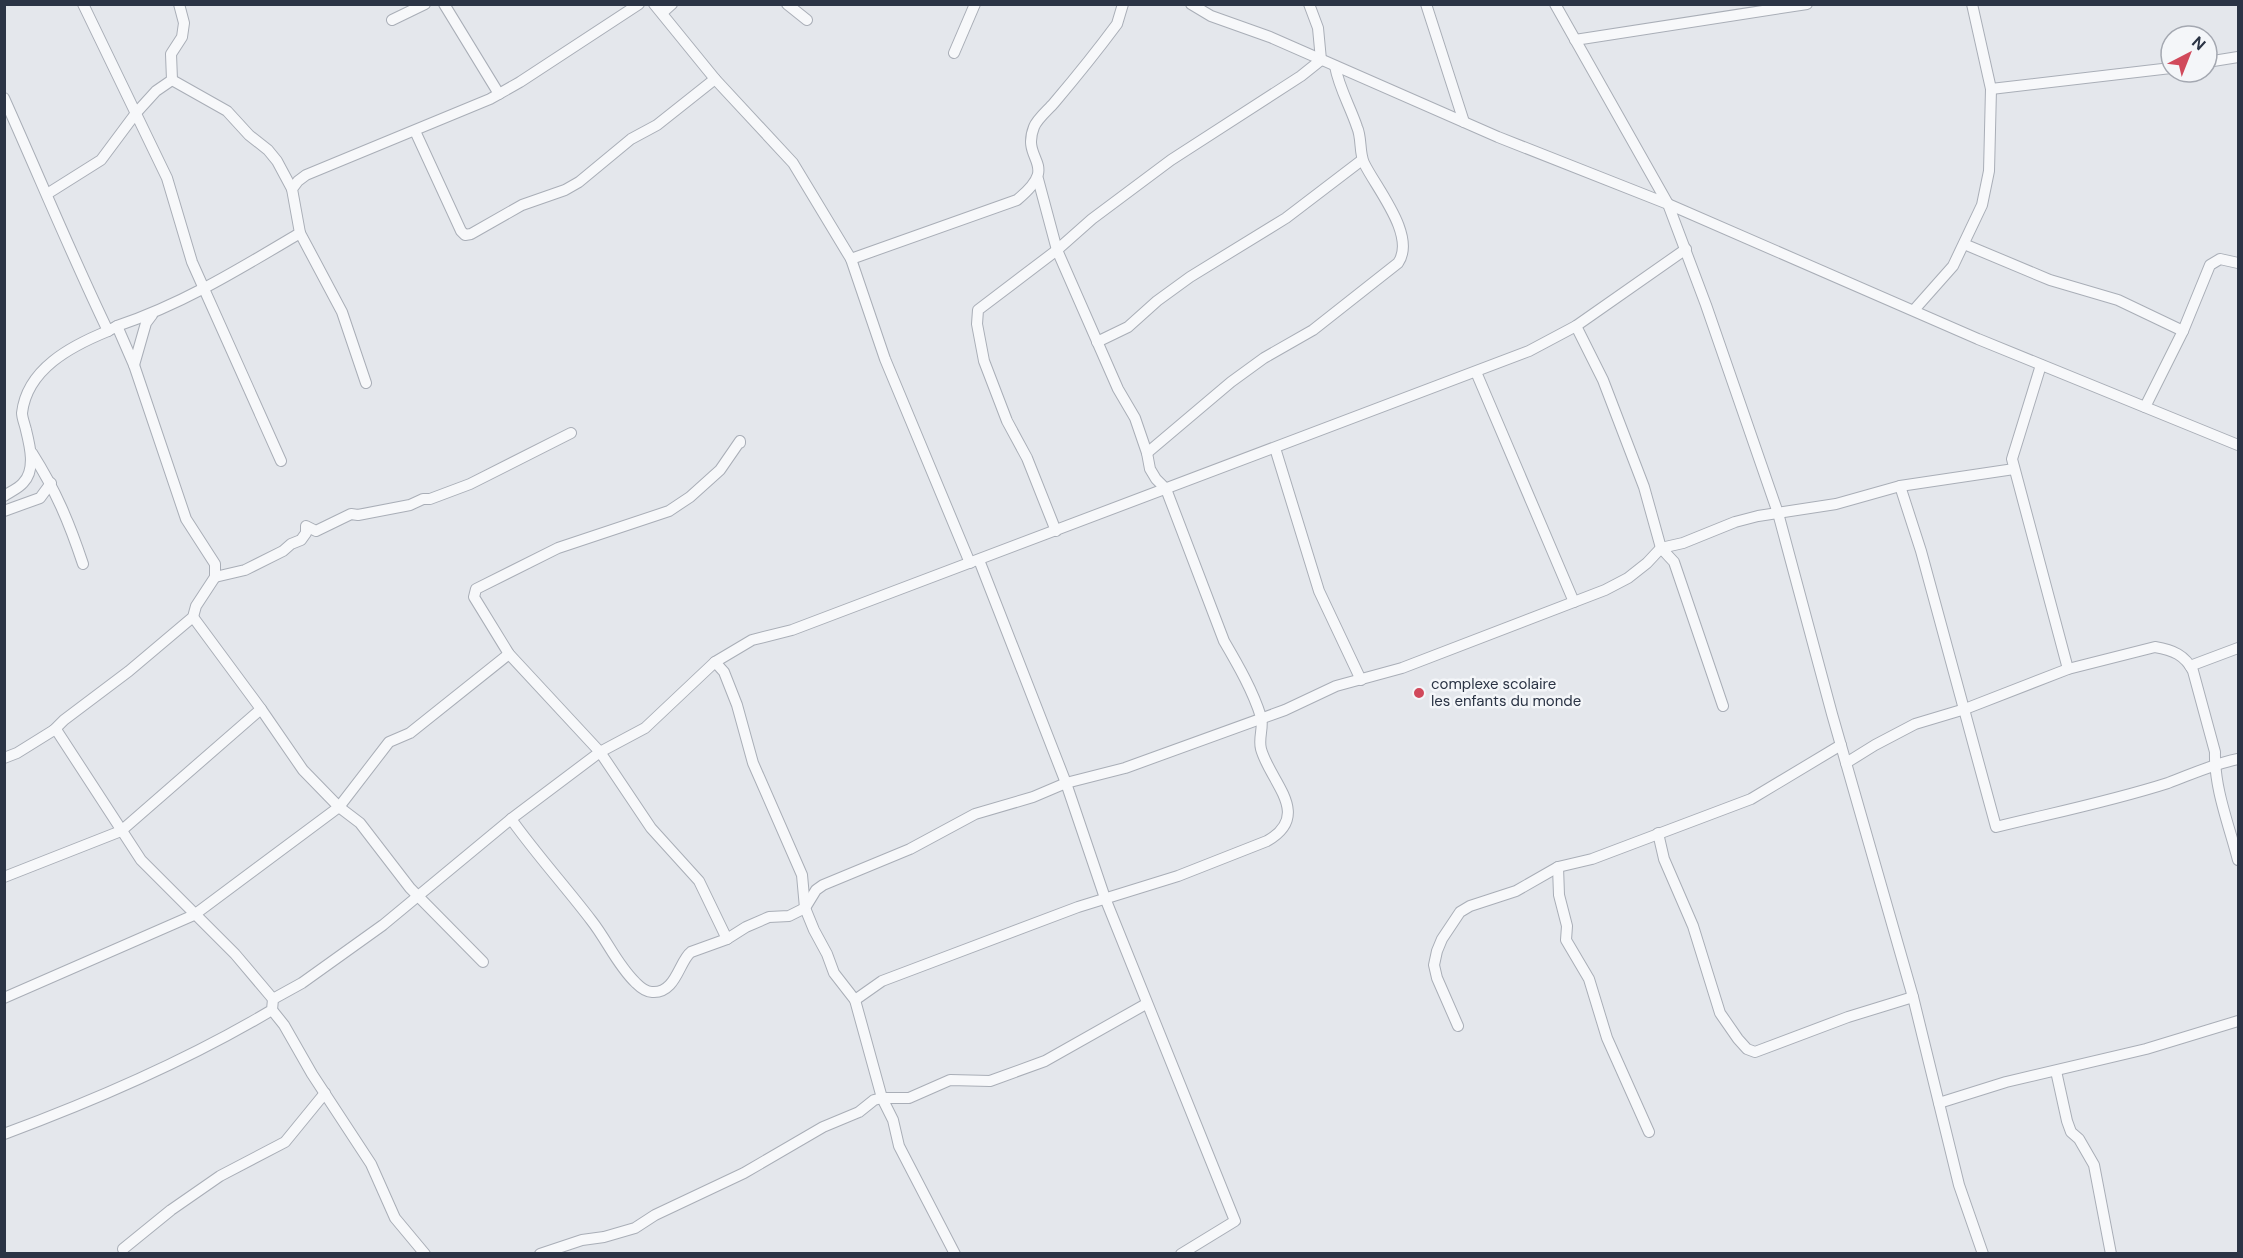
<svg xmlns="http://www.w3.org/2000/svg" width="2243" height="1258" font-family="'DM Sans',sans-serif">
<rect width="100%" height="100%" fill="#e4e7ec"/>
<g fill="none" stroke-linecap="round" stroke-linejoin="round">
<g stroke="#a9aeb7" stroke-width="12">
<g id="street">
<path d="M83,4L167,178L192,262L281,461"/>
<path d="M179,4L184,23L182,37L171,54L172,80L227,111L249,135L268,150L277,161L292,189"/>
<path d="M444,4L499,94"/>
<path d="M654,4L715,79L793,163L851,259L885,359L970,563"/>
<path d="M787,4L807,20"/>
<path d="M1191,4L1211,16L1270,37L1498,137L1668,204L1978,339L2238,445"/>
<path d="M1426,4L1464,122"/>
<path d="M1555,4L1668,204L1706,305L1778,513L1832,714L1913,997L1959,1185L1983,1254"/>
<path d="M662,13L672,4"/>
<path d="M392,20L425,4"/>
<path d="M1575,40L1807,4"/>
<path d="M954,53L975,4"/>
<path d="M2207,62L2238,57"/>
<path d="M1991,89L2171,68"/>
<path d="M4,98C39,176 71,254 108,331L117,326L134,365L186,519L215,564V577L196,606L193,617L129,671L64,720L54,730L57,731L141,860L235,954L273,999"/>
<path d="M415,131L461,231L465,235L471,234L522,205L565,190L579,182L631,139L657,125L715,79"/>
<path d="M47,194L101,160L136,113L156,91L172,80"/>
<path d="M300,233L342,312L366,383"/>
<path d="M1964,244L2050,280L2118,300L2183,331"/>
<path d="M851,259L1017,200C1062,163 1020,162 1034,127C1037,119 1048,110 1054,103C1076,77 1097,51 1117,24L1123,4"/>
<path d="M1914,310L1953,266L1982,205L1989,171L1991,89L1972,4"/>
<path d="M117,326C183,304 241,268 300,233L292,189L298,181L306,175L490,99L520,82L639,4"/>
<path d="M1576,326L1603,380L1644,487L1661,548L1674,562L1723,706"/>
<path d="M1097,342L1128,327L1157,301L1190,277L1286,218L1362,160"/>
<path d="M134,365L146,323L152,315"/>
<path d="M2041,365L2012,459L2068,669"/>
<path d="M1476,372L1574,602"/>
<path d="M2145,407L2183,331L2210,265L2220,259L2238,263"/>
<path d="M1275,448L1319,591L1361,680"/>
<path d="M32,453C56,491 69,522 83,564"/>
<path d="M1147,453L1231,382L1264,358L1313,330L1398,263C1417,236 1376,188 1364,163C1359,152 1362,138 1357,127C1350,106 1339,88 1335,66"/>
<path d="M1900,486L1921,551L1996,827C2053,813 2112,801 2168,783C2192,774 2213,764 2238,759"/>
<path d="M4,496C10,492 19,488 23,483C36,470 30,446 26,430C25,425 22,418 22,413C27,369 71,346 108,331"/>
<path d="M4,511L40,498L51,483"/>
<path d="M1056,531L1027,458L1007,421L984,361L977,324L978,310L1057,250L1092,219L1171,160L1301,76L1321,60L1318,28L1309,4"/>
<path d="M979,560L1066,783L1105,898L1235,1221L1181,1254"/>
<path d="M215,577L245,570L283,551L291,544L301,540L306,533V526L316,531L351,514L358,515L410,505L423,499H430L470,484L571,433"/>
<path d="M193,617L261,709L303,770L339,807L389,742L410,733L509,654"/>
<path d="M715,662L724,672L737,705L753,763L802,875L805,908L814,930L827,954L834,973L855,1000L882,1098H909L950,1080L990,1081L1045,1061L1146,1004"/>
<path d="M2190,666L2238,648"/>
<path d="M4,758L17,753L54,730"/>
<path d="M1846,763L1875,745L1915,724L1965,709L2068,669L2155,647C2173,650 2185,655 2193,671L2215,752C2214,788 2229,825 2238,860"/>
<path d="M511,819C536,854 565,886 591,920C607,940 617,965 636,983C640,987 646,992 652,992C676,994 679,961 691,952L727,939L746,927L769,917L789,916L805,908L816,890L823,885L910,849L975,814L1033,797L1066,783L1125,768L1285,710L1336,686L1402,668L1605,590L1628,578L1647,563L1661,548L1683,543L1735,522L1758,516L1836,504L1900,486L2014,469"/>
<path d="M1658,833L1664,859L1693,926L1720,1013L1738,1039L1747,1049L1755,1052L1848,1017L1913,997"/>
<path d="M1558,867L1559,895L1567,926L1566,940L1589,979L1607,1038L1649,1132"/>
<path d="M4,877L121,831L261,709"/>
<path d="M727,939L699,881L651,828L600,752L509,654L474,597L476,589L558,548L669,511L690,497L720,470L740,441V443"/>
<path d="M4,998L194,915L339,807L360,823L410,888L483,962"/>
<path d="M855,1000L882,981L1078,907L1178,876L1267,841C1313,815 1270,782 1261,749C1258,738 1264,727 1261,717C1253,691 1238,665 1224,641L1166,489L1156,479L1150,469L1147,453L1135,418L1118,389L1057,250L1038,179"/>
<path d="M272,1010L284,1025L312,1074L371,1164L395,1218L425,1254"/>
<path d="M1458,1026L1437,978L1434,965L1437,951L1442,939L1460,912L1470,906L1516,891L1558,867L1592,859L1751,799L1841,745"/>
<path d="M2056,1071L2067,1121L2071,1132L2079,1139L2094,1165L2111,1254"/>
<path d="M1939,1103L2006,1082L2146,1049L2238,1021"/>
<path d="M4,1134C96,1100 188,1060 272,1010L273,999L302,983L383,925L511,819L600,752L645,728L715,662L752,640L792,630L1529,351L1576,326L1686,249"/>
<path d="M123,1249L171,1210L220,1176L285,1142L325,1093"/>
<path d="M540,1254L582,1240L604,1237L635,1228L655,1215L744,1173L823,1127L859,1112L874,1100L882,1098L893,1120L899,1146L955,1254"/>
</g>
</g>
<use href="#street" stroke="#f7f8fa" stroke-width="10"/>
</g>
<circle fill="#d1495b" stroke="#f4f6f9" stroke-width="2" cx="1419" cy="693" r="6"/>
<g text-anchor="middle" stroke-width="5" stroke-linejoin="round" paint-order="stroke">
<g font-size="15" fill="#2b3445" stroke="#f4f6f9" text-anchor="start">
<text x="1431" y="689">complexe scolaire<tspan x="1431" dy="17">les enfants du monde</tspan></text>
</g>
</g>
<rect width="2243" height="1258" fill="none" stroke="#2b3445" stroke-width="12"/>
<g transform="translate(2189 54) rotate(42)"><circle r="28" fill="#f4f6f9" stroke="#a4a8b1" stroke-width="1.5"/>
<path d="M0-4.5L10 22L0 15L-10 22Z" fill="#d1495b"/>
<text y="-9" font-size="16" font-weight="bold" text-anchor="middle" fill="#2b3445">N</text>
</g>
</svg>
